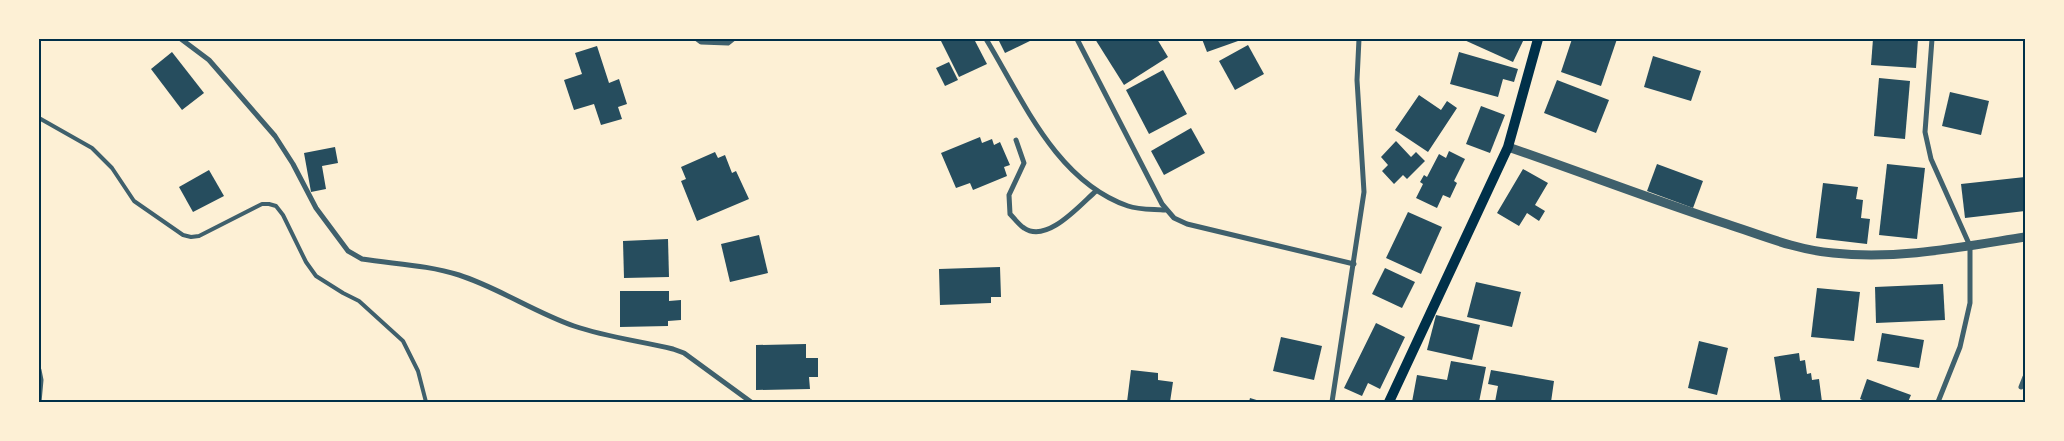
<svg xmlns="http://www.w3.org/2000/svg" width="2064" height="441" font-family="Lato,sans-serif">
<rect width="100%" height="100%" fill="#fdf0d5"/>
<g fill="#264d5e">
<path d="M940,39H974L987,64L959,77Z"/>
<path d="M998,39H1034L1005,53Z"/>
<path d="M1095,39H1157L1168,57L1124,85Z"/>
<path d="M1202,39H1238V41L1207,52Z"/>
<path d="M1462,39H1524L1513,62Z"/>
<path d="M1572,39H1617L1601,86L1561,72Z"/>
<path d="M1873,39H1918L1916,68L1871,65Z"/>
<path d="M1248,45L1264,74L1235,90L1219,61Z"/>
<path d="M597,46L609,83L619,79L627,104L618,107L622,119L601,125L594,104L574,110L564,80L582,74L575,53Z"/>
<path d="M172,52L204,93L182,110L151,69Z"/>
<path d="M1459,52L1518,69L1514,82L1503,79L1498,97L1450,84Z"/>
<path d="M1653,56L1701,71L1691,101L1644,87Z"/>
<path d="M949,62L958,80L945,86L936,68Z"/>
<path d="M1163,70L1187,114L1149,134L1126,90Z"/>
<path d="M1879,78L1910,81L1905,139L1874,136Z"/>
<path d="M1557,80L1609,100L1596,133L1544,113Z"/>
<path d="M1950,92L1989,101L1981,135L1942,126Z"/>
<path d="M1419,95L1441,110L1447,101L1457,108L1428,152L1395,130Z"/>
<path d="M1481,106L1505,115L1490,153L1466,144Z"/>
<path d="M1191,128L1205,153L1164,175L1151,151Z"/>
<path d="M980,137L982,143L992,139L994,145L1000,142L1010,165L1004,167L1007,176L973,190L970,183L956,188L941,153Z"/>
<path d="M1396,141L1411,157L1416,152L1425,161L1407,179L1403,175L1394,184L1382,171L1388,165L1381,157Z"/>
<path d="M335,147L338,163L322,166L326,189L311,192L304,153Z"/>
<path d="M1449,151L1465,159L1454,181L1457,183L1450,198L1443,195L1437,208L1416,198L1423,184L1420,182L1424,175L1427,177L1439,154L1446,158Z"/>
<path d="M715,152L718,158L725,155L732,173L736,171L749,199L697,221L681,181L686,179L681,167Z"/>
<path d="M1657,164L1703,181L1693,208L1647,191Z"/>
<path d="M1887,164L1925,168L1917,239L1879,235Z"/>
<path d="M1523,169L1548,183L1535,205L1545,211L1539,221L1527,213L1519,226L1497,213Z"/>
<path d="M209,170L224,196L193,212L179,187Z"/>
<path d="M2025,177V211L1965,218L1961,184Z"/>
<path d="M1823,183L1858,187L1856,199L1863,200L1861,218L1870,219L1867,244L1816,238Z"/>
<path d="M1408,212L1442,227L1421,274L1386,258Z"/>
<path d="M759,235L768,273L730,282L721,244Z"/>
<path d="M668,239L669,277L624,278L623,241Z"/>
<path d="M1000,267L1001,297H991V303L940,305L939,269Z"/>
<path d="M1385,268L1415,282L1402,308L1372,294Z"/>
<path d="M1476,282L1521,292L1512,327L1467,317Z"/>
<path d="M1943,284L1945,320L1876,323L1875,287Z"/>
<path d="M1817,288L1860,292L1854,341L1811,337Z"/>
<path d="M620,291H669V301L681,300V320L668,321V326L620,327Z"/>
<path d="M1436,315L1480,325L1472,360L1427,350Z"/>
<path d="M1376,323L1405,337L1380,389L1368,383L1362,396L1344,388Z"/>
<path d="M1882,333L1924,340L1919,368L1877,361Z"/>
<path d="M1281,337L1322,346L1314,380L1273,371Z"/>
<path d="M1699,341L1728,348L1717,395L1688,388Z"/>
<path d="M806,344V358H818V377H809L810,389L756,390V345Z"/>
<path d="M1799,353L1800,361L1805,360L1807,374L1811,373L1812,380L1819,379L1822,402H1781L1774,357Z"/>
<path d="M1451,361L1486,367L1479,402H1412L1417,375L1447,380Z"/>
<path d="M1131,370L1158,373V380L1173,382L1170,402H1127Z"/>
<path d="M1491,370L1554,381L1551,402H1495L1498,386L1488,384Z"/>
<path d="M1867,379L1911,395L1908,402H1868L1860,399Z"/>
<path d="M1250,398L1263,402H1249Z"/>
</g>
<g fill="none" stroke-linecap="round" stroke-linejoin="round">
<path stroke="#3f606c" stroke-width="4" d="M39,118L92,148L112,168L134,201L183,235L191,237L199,236L262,204H269L276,206L283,215L306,262L316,276L343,293L359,301L403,341L418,371L426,402"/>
<g stroke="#3f606c" stroke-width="5">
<path d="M181,39L209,60L275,136L293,164L316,208L348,251L362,259C394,264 428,265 459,275C499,288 534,312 574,326C606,337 640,341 673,349L684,353L751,402"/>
<path d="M697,39L701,42L728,43L733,39"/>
<path d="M986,39C1023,100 1056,181 1128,206C1139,210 1154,209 1165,210"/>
<path d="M1077,39L1162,204L1174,218L1187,224L1354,264"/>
<path d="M1932,39L1925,132L1931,159L1970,246V303L1960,347L1938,402"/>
<path d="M1016,140L1024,163L1009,195L1010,214C1014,218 1019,225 1024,228C1047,244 1080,205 1096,191"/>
<path d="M39,370L41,380L39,402"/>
<path d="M2021,387L2025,377"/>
<path d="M1332,402L1364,192L1357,80L1359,39"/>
</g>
<path stroke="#3f606c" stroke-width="9" d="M1508,147C1581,172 1653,200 1727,224C1761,235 1796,250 1833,253C1898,260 1961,247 2025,237"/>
<path stroke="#003049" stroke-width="10" d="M1389,402L1508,147L1538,39"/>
</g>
<rect width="2064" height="441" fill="none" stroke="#fdf0d5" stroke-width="80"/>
<rect x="40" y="40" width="1984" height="361" fill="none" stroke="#003049" stroke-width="2"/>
</svg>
